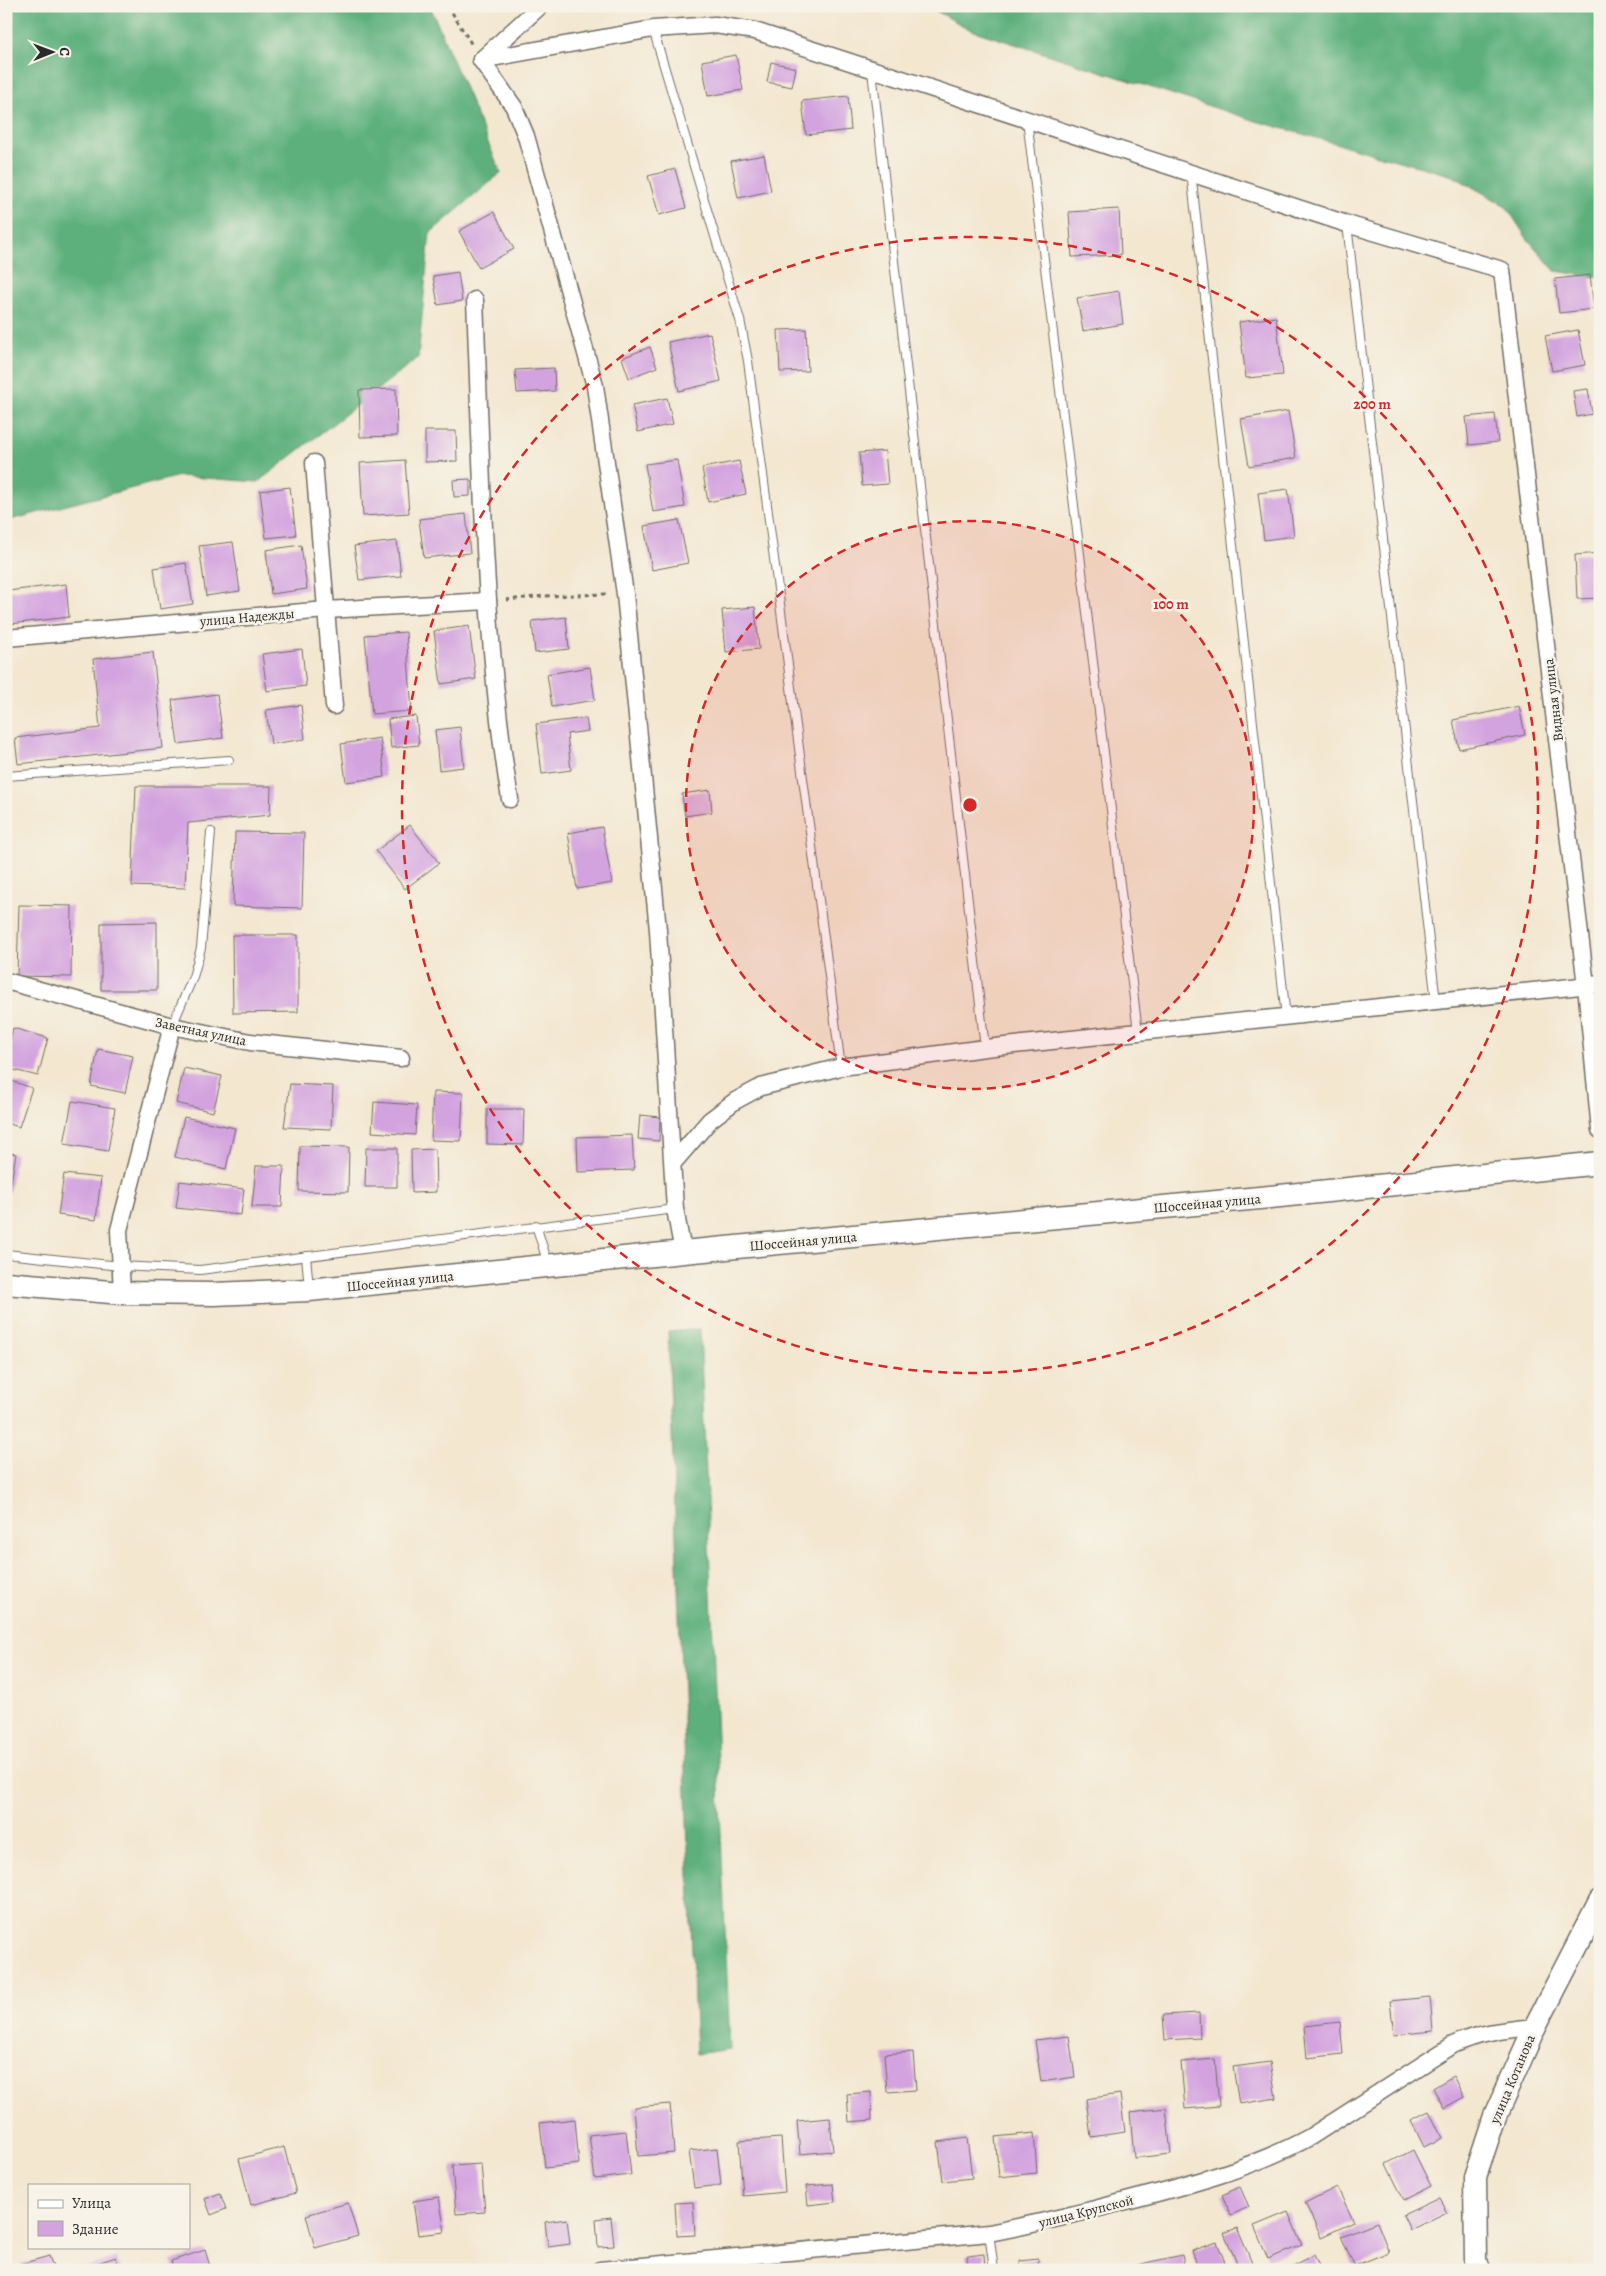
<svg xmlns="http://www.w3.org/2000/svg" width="1606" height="2276" font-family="Alegreya,serif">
<rect width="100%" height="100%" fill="#f7f3e8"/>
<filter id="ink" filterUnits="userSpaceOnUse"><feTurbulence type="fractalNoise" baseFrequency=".02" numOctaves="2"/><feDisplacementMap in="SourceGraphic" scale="10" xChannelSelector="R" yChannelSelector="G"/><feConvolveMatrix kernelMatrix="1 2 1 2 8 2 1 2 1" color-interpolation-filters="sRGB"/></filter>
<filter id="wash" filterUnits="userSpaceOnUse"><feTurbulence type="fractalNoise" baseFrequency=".0096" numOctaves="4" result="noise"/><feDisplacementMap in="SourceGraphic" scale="20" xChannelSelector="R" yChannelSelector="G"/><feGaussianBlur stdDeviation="1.12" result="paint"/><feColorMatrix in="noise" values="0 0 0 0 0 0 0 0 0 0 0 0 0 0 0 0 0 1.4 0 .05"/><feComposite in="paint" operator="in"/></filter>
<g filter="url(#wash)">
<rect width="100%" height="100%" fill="#f3e7d0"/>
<g fill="#5db07c" stroke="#446e54">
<path d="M6,6H430L501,173L430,233L418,358L258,482L179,476L6,521Z"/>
<path d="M927,6H1600V278L1555,271L1526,237L1506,206L1453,176L1256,121L971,30Z"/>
<path d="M700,1329L730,2049L696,2054L668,1332Z"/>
</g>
<g id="blocks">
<g fill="#d3a3df">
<path d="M736,55L743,90L708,96L702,61Z"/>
<path d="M771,62L796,68L792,87L767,82Z"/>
<path d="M848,96L851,130L806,135L802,101Z"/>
<path d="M764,155L771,191L738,198L731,161Z"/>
<path d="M675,169L686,208L659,215L648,176Z"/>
<path d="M1119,209L1121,255L1072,257L1069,212Z"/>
<path d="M494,212L514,249L479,268L459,231Z"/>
<path d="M458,272L462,301L438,305L433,276Z"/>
<path d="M1590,275L1594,309L1559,313L1555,279Z"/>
<path d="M1119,291L1123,324L1083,331L1077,298Z"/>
<path d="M1276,317L1283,375L1246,378L1239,322Z"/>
<path d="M806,329L808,371L780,372L778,330Z"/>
<path d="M1578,330L1585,365L1552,371L1545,336Z"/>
<path d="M710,333L721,381L679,391L668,342Z"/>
<path d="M650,347L657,367L629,378L622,358Z"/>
<path d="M554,368L555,391L517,393L515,370Z"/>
<path d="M396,389L397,436L360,437L359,390Z"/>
<path d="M1588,389L1592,414L1577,417L1573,391Z"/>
<path d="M667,398L673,424L638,432L632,405Z"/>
<path d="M1288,411L1296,458L1249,466L1241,419Z"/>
<path d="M1495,414L1498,442L1469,445L1466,417Z"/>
<path d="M425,431H456L457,461L425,462Z"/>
<path d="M885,451L888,484L862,486L859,453Z"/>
<path d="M405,460L409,513L363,516L360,463Z"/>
<path d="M677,460L685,507L653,512L645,464Z"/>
<path d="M739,461L746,494L708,502L702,468Z"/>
<path d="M470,479V496L454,497L453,480Z"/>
<path d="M290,487L296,535L266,538L260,491Z"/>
<path d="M1288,489L1294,536L1264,540L1258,493Z"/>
<path d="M466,514L470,553L424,558L419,519Z"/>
<path d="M679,520L688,563L652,570L644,526Z"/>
<path d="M397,541L401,576L359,580L354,546Z"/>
<path d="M233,542L240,591L206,596L199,546Z"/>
<path d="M301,545L307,589L271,594L266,550Z"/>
<path d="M1600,553V598L1577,599L1575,555Z"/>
<path d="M186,563L193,604L160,609L154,568Z"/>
<path d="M66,584L69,617L11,624L8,591Z"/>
<path d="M755,607L759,649L726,652L722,610Z"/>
<path d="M566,617L569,649L535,653L532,621Z"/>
<path d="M469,626L476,679L441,684L434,631Z"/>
<path d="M406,632L412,711L372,714L365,635Z"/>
<path d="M302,649L306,686L267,691L262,654Z"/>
<path d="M153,652L163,748L18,764L15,738L100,728L93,659Z"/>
<path d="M590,667L595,700L552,707L547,674Z"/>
<path d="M217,694L223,738L178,744L172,700Z"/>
<path d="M301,705L305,739L271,744L266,710Z"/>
<path d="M1519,706L1525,735L1459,749L1453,720Z"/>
<path d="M416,716L419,745L391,748L388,719Z"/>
<path d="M586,718L588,731L567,734L571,770L542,774L536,724Z"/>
<path d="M460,727L464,767L439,770L435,730Z"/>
<path d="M380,738L385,777L346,782L341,744Z"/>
<path d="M136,786H271L270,815L188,823L185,888L132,886Z"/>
<path d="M710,790L712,812L685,816L682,794Z"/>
<path d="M410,825L439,863L405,889L376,851Z"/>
<path d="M602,827L612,883L577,889L568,833Z"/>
<path d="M235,832L304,833L302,908L233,906Z"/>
<path d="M19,905L72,906L71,977L17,976Z"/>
<path d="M157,922V990H101V923Z"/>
<path d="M232,935H298V1012L233,1013Z"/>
<path d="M13,1028L48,1038L38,1076L6,1068V1055Z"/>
<path d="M98,1049L133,1056L125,1093L91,1086Z"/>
<path d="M184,1068L222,1076L213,1112L176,1103Z"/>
<path d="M6,1079L32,1088L19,1127L6,1123Z"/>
<path d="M290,1084L333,1086L331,1129L284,1127Z"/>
<path d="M433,1092L463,1093L461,1141L431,1140Z"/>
<path d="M72,1101L115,1108L108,1151L64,1144Z"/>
<path d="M374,1102L417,1105L415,1135L372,1132Z"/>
<path d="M487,1109H524L523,1145L487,1144Z"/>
<path d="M640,1115L660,1117L659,1141L638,1139Z"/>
<path d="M184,1117L235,1128L226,1169L175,1157Z"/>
<path d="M632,1135L634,1170L578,1172L577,1137Z"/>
<path d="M300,1146L349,1147L348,1192L299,1191Z"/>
<path d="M366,1148H397V1187H365Z"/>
<path d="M435,1149L436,1192L412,1193L411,1150Z"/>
<path d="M6,1152L16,1154L9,1193H6Z"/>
<path d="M256,1166H284L282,1207H252Z"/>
<path d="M64,1174L101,1178L96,1220L58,1215Z"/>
<path d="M180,1181L244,1189L241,1215L176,1208Z"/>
<path d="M1430,1997L1433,2031L1394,2035L1390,2001Z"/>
<path d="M1199,2013L1200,2038L1165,2040L1163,2015Z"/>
<path d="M1340,2022L1343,2054L1307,2058L1304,2026Z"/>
<path d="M1069,2036L1075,2077L1041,2082L1035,2040Z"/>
<path d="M913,2052L916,2090L887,2092L884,2054Z"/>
<path d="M1215,2059L1219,2106L1185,2109L1181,2062Z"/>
<path d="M1270,2062L1276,2098L1239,2104L1233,2067Z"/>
<path d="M1453,2076L1464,2097L1444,2108L1433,2088Z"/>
<path d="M871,2092L872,2120L849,2122L847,2094Z"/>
<path d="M1120,2094L1125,2132L1091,2137L1086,2099Z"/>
<path d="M670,2104L674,2153L638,2156L634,2107Z"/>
<path d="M1166,2108L1171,2154L1134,2158L1130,2112Z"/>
<path d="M1429,2111L1442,2138L1424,2147L1411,2120Z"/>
<path d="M830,2118L833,2151L800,2154L797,2121Z"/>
<path d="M575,2119L579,2164L545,2168L540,2123Z"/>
<path d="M626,2131L631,2175L595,2179L589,2135Z"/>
<path d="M1034,2133L1037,2173L999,2177L995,2137Z"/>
<path d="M781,2138L785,2192L743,2196L739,2141Z"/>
<path d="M967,2138L972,2178L943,2181L938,2142Z"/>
<path d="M284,2147L296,2193L251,2205L239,2159Z"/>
<path d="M717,2148L721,2185L694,2188L689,2151Z"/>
<path d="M1413,2150L1431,2186L1404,2200L1386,2164Z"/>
<path d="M481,2164L485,2212L456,2214L452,2166Z"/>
<path d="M833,2184L835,2202L808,2205L806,2186Z"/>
<path d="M1240,2187L1249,2207L1231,2215L1222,2195Z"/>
<path d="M1337,2187L1354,2222L1321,2237L1305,2203Z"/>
<path d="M220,2193L226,2209L211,2215L205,2199Z"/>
<path d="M439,2197L445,2232L418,2235L413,2201Z"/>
<path d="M1439,2198L1447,2212L1410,2230L1403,2215Z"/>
<path d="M693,2202L695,2235L677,2236L675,2203Z"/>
<path d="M348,2203L358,2236L315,2248L306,2215Z"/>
<path d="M1288,2212L1302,2245L1268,2259L1254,2226Z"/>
<path d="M611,2217L614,2246L598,2247L596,2219Z"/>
<path d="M567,2219L570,2244L548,2247L545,2222Z"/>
<path d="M1377,2222L1389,2252L1354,2266L1341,2236Z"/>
<path d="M1237,2228L1255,2270H1240L1224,2233Z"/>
<path d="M1217,2242L1228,2270H1199L1192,2251Z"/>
<path d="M205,2250L211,2270H174L171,2261Z"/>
<path d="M984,2254L985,2270H968L967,2256Z"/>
<path d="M1182,2255L1185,2270H1138L1137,2265Z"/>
<path d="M1314,2255L1321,2270H1285Z"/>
<path d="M49,2256L54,2270H22L21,2264Z"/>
<path d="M116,2257L120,2270H79V2269Z"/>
<path d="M1038,2259L1039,2270H1021L1020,2261Z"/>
</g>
</g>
</g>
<g filter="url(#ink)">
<use href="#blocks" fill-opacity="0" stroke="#716d65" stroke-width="1"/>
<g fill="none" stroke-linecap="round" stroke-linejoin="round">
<g stroke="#716d65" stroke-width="10">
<g id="lane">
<path d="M653,29L740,320L748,361L841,1067"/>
<path d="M872,71L985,1048"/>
<path d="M1027,119L1138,1032"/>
<path d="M1191,172L1286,1017"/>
<path d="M1347,224L1436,1002"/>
<path d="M6,776L229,760"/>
<path d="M172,1026L193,977L201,948L211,832"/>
<path d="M536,1225L548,1264"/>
<path d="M6,1254L120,1266L200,1270L675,1209"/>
<path d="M306,1256L309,1288"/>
<path d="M989,2233L994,2270"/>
</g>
</g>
<g stroke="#716d65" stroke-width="19">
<g id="street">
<path d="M481,60L653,29L715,25L755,31L1347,224L1502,270L1586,986L1600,1130"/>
<path d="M481,60L514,107L526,136L595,386L625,594L658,930L675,1209L683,1252"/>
<path d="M481,60L540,6"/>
<path d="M475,300C482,466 483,634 510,799"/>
<path d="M314,463L334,706"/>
<path d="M6,638L326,610L488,601"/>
<path d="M6,981L172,1026L250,1042L401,1058"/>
<path d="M673,1163L710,1120L735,1101L761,1087L841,1067L985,1048L1600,984"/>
<path d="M122,1293L119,1230L172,1026"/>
<path d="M600,2270L989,2233C1035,2224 1081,2213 1126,2201C1189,2185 1253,2168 1310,2137L1453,2045C1480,2032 1505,2030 1535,2027"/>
</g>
</g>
<g stroke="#716d65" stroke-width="25">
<g id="secondary">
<path d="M6,1283L122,1293L214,1294L309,1290L683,1252L1270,1197L1600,1163"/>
<path d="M1479,2270L1476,2260L1475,2177L1495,2116L1535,2027L1600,1901"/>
</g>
</g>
<g stroke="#716d65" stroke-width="3" stroke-dasharray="4 4" stroke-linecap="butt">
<path d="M448,6L472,45"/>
<path d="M506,600L545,596L609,594"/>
</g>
<use href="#lane" stroke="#fff" stroke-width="8"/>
<use href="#street" stroke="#fff" stroke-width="16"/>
<use href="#secondary" stroke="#fff" stroke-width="22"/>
</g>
</g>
<circle cx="970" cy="805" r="284" fill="#d62828" fill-opacity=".12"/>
<g fill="none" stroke="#d62828" stroke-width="2.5" stroke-dasharray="9 6">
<circle cx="970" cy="805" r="284"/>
<circle cx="970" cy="805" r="568"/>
</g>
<g text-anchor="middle" stroke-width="5" stroke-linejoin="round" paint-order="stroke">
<g font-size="14" fill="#2b2b2b" stroke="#f7f3e8">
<text transform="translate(247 617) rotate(-5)" y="5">улица Надежды</text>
<text transform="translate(1553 700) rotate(-97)" y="5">Видная улица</text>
<text transform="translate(201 1031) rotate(12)" y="5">Заветная улица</text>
<text transform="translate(1207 1203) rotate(-5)" y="5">Шоссейная улица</text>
<text transform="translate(803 1241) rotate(-5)" y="5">Шоссейная улица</text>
<text transform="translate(400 1281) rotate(-6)" y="5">Шоссейная улица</text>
<text transform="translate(1512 2079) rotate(-67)" y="5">улица Котанова</text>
<text transform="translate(1086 2211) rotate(-14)" y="5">улица Крупской</text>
</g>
</g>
<circle cx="970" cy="805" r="8" fill="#d62828" stroke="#f7f3e8" stroke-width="2.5"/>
<g font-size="15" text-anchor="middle" font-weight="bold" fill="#d62828" stroke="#f7f3e8" stroke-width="5" stroke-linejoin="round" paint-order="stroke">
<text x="1372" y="409">200 m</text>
<text x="1171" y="609">100 m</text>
</g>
<rect width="1606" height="2276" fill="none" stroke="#f7f3e8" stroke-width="25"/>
<rect x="28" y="2184" width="162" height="65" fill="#f7f3e8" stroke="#a5a39c"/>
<rect x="38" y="2200" width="25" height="8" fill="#ffffff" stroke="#a5a39c"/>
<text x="72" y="2208" font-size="15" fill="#2b2b2b">Улица</text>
<rect x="38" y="2221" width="25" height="15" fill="#d3a3df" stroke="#a5a39c"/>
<text x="72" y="2234" font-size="15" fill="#2b2b2b">Здание</text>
<g transform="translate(52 52) rotate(89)" stroke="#f7f3e8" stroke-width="4" paint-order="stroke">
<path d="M0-4L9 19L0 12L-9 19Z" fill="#2b2b2b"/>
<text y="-8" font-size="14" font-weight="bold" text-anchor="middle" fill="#2b2b2b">С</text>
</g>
</svg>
